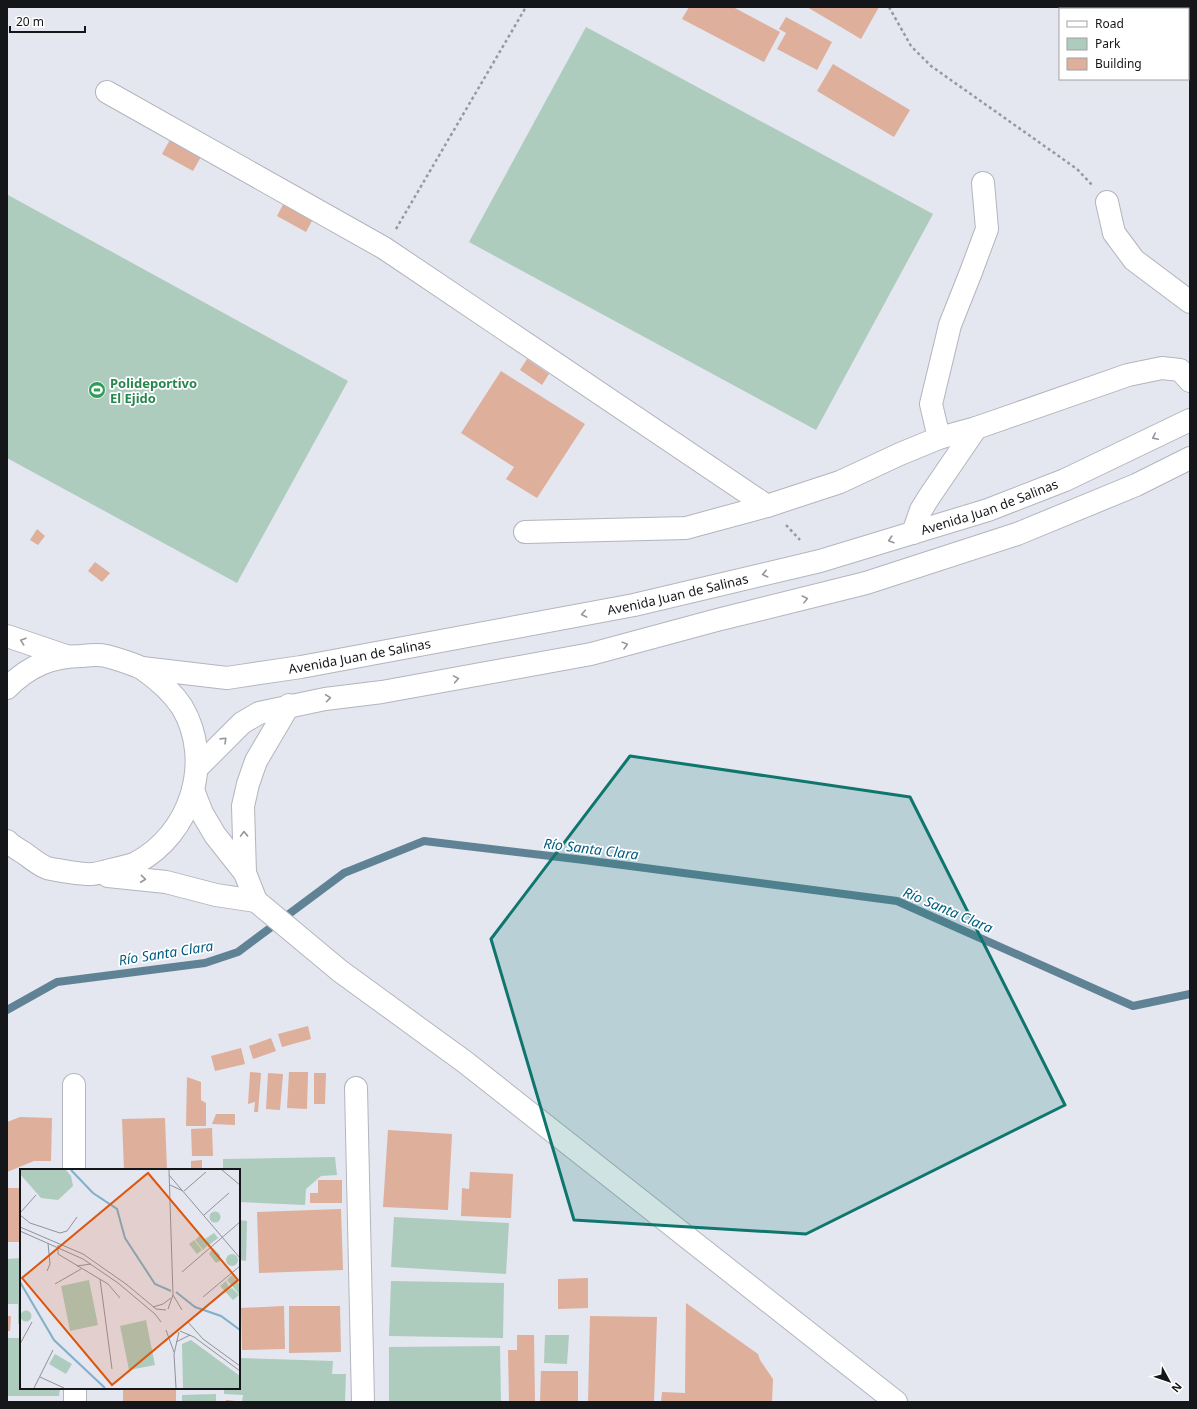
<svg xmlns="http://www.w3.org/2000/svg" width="1197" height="1409" font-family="'Noto Sans',sans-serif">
<rect width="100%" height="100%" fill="#e4e6f0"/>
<g fill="#adccbd">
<path d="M586,27L933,214L816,430L469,242Z"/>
<path d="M8,195L348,381L237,583L7,458V197Z"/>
<path d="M335,1157L337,1175L321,1176L306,1189L305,1205L239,1202V1170H223V1159Z"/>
<path d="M394,1217L509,1223L506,1274L391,1267Z"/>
<path d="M239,1220L247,1221L246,1261L239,1260Z"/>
<path d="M21,1258V1323L18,1324V1304H7V1259Z"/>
<path d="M391,1281L504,1283L503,1338L389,1336Z"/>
<path d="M545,1335H569L567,1364L544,1363Z"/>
<path d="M7,1338H21V1388H60L59,1396H7Z"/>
<path d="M500,1346L501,1402H389V1347Z"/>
<path d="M239,1358L333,1361L332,1374H346L345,1402H242L243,1395L224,1394V1388H239Z"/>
<path d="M216,1394V1402H182V1395Z"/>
</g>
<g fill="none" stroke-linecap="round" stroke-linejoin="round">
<path stroke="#608295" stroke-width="8" d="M7,1010L57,982L205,963L238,952L344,873L424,841L584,860L897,901L1133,1006L1190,994"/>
</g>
<g fill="#deaf9b">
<path d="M689,7H733L780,32L764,62L682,19Z"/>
<path d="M807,7H879L861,39Z"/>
<path d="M786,17L832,42L817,70L777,49L786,33L779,29Z"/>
<path d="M833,64L910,110L894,137L817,91Z"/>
<path d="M171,138L202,155L193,171L162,154Z"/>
<path d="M285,201L314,217L306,232L277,216Z"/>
<path d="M527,359L549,374L542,385L520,370Z"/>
<path d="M501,371L585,424L537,498L506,479L514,467L461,433Z"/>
<path d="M37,529L45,536L38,545L30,540Z"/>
<path d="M95,562L110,573L102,582L88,571Z"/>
<path d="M308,1026L311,1039L282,1047L278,1034Z"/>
<path d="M271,1038L276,1051L253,1059L249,1046Z"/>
<path d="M241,1048L245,1064L215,1071L211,1056Z"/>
<path d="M250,1072L261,1073L258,1112H254L255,1102L248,1104Z"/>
<path d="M289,1072H308L307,1109L287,1108Z"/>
<path d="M268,1073L283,1074L280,1110L266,1109Z"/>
<path d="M314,1073H326L325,1104H314Z"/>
<path d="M187,1077L201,1082V1100L206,1103V1126H186Z"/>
<path d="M216,1114H235V1125L212,1124Z"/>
<path d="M20,1117L52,1118L51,1161H34L7,1172V1122Z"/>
<path d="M165,1118L167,1170H124L122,1119Z"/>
<path d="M212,1128L213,1156H192L191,1129Z"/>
<path d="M388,1130L452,1134L448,1210L383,1207Z"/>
<path d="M202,1160V1170H191V1161Z"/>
<path d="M470,1172L513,1174L511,1218L461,1216L462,1188L469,1189Z"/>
<path d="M318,1180H342V1203H310V1193H318Z"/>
<rect x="7" y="1188" width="14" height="54"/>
<path d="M341,1209L343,1270L259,1273L257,1212Z"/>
<path d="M588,1278V1308L558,1309V1279Z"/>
<path d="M686,1303L758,1354L760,1360L773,1379L772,1402H661L662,1392L685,1393Z"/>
<path d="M284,1306L285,1349L242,1350L241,1308Z"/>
<path d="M289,1306H340L341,1352L289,1353Z"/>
<path d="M7,1316H11L10,1331H7Z"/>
<path d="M590,1316L657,1317L654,1402H588Z"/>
<path d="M517,1335H534L535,1402H509L508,1350H517Z"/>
<path d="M541,1371H578V1402H540Z"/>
<rect x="123" y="1388" width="53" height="14"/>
<path d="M226,1400L236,1401V1402H226Z"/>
</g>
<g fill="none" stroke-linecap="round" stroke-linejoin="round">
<g stroke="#b3b5be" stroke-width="24">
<g id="minor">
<path d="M107,92L384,248L767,506"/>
<path d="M1107,202L1114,233L1134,260L1190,302"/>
<path d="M939,438L931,404L950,325L971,272L987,229L983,183"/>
<path d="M525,532L686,528L767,506L840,482L900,454L939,438L976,428L1128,375L1162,368L1180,370L1190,381"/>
<path d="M913,533L921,510L929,497L976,428"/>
<path d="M74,1085V1170"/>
<path d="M356,1088L363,1402"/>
<path d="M75,1388V1402"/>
</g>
</g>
<g stroke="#b3b5be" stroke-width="24">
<g id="major">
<path id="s1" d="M142,668L227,678L301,667L634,605L820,561L988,510L1065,480L1190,420"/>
<path d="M197,768L242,723L259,713L325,699L382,692L591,654L717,620L866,583L1017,534L1136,485L1190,458"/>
</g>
</g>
<g stroke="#b3b5be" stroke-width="24">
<g id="highway">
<path d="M7,636L66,656"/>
<path d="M7,688C29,666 52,656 82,656C90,655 99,654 106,656C114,658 137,665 143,669C157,679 173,693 182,707C214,761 191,834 136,863C127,867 116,868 107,871C102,872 97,874 92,874C85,875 55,870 47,868C39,865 31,858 24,853C19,850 12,846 7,841"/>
<path d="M193,790L202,813L215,835L245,873L256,901L340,971L465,1062L896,1402"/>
<path d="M245,873L243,806L248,784L256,761L289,705"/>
<path d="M108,876L166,882L216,895L256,901"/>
</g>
</g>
<g stroke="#9798a0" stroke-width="2.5" stroke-dasharray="3 3" stroke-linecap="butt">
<path d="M889,7L911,46L931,66L1077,169L1092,185"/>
<path d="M396,229L526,7"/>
<path d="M786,525L800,540"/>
</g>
<use href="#minor" stroke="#fff" stroke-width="22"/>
<use href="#major" stroke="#fff" stroke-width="22"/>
<use href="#highway" stroke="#fff" stroke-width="22"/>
</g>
<defs><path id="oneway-chevron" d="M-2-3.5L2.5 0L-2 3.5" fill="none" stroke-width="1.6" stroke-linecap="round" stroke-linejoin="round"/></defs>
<g stroke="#969698">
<use href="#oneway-chevron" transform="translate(1155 437) rotate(154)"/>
<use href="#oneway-chevron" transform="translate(891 540) rotate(163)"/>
<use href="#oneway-chevron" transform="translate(765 574) rotate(167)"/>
<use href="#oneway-chevron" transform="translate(805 599) rotate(-14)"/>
<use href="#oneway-chevron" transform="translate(584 614) rotate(169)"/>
<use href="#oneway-chevron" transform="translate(23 641) rotate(-161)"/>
<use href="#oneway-chevron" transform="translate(625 645) rotate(-15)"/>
<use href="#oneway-chevron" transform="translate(456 679) rotate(-10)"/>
<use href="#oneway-chevron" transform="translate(328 698) rotate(-8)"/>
<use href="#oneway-chevron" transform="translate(224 740) rotate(-44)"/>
<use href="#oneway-chevron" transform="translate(244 834) rotate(-92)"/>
<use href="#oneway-chevron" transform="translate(143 879) rotate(6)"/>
</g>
<path fill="#0f766e" fill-opacity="0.2" stroke="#0f766e" stroke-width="3" stroke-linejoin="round" d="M630,756L910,797L1065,1105L806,1234L574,1220L491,939Z"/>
<defs>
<g id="stadium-disc" transform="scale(0.9)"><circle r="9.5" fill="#2e9e5b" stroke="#fff"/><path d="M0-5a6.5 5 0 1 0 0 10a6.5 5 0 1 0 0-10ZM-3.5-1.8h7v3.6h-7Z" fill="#fff"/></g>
</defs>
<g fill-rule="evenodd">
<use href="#stadium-disc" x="97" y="390"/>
</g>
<g text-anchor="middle" stroke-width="3.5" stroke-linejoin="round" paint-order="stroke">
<g font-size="13" font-weight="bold" fill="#27864d" stroke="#fff" text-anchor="start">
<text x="110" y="388">Polideportivo<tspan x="110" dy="15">El Ejido</tspan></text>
</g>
<g font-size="13" fill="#151619" stroke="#fff">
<text dy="5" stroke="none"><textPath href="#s1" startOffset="868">Avenida Juan de Salinas</textPath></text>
<text dy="5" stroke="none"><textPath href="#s1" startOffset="544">Avenida Juan de Salinas</textPath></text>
<text dy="5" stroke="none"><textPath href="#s1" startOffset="220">Avenida Juan de Salinas</textPath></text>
</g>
<g font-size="14" font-style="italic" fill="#005d80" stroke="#fff">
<text transform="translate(591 849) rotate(7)" y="5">Río Santa Clara</text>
<text transform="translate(948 910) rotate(23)" y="5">Río Santa Clara</text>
<text transform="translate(166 953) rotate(-9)" y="5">Río Santa Clara</text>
</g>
</g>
<g transform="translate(20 1169)">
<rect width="220" height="220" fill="#e4e6f0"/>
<path d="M0,1H46L51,7L53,17L38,31L21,29L0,5ZM189.5 48a5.5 5.5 0 1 1 11 0a5.5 5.5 0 1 1-11 0ZM194,64L198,69L189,76L185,70ZM180,66L188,76L183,81L175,71ZM174,71L182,81L177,85L169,75ZM193,79L200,86V92L196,94L189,85ZM206 91a6 6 0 1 1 12 0a6 6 0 1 1-12 0ZM212,106L220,116L219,125L207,111ZM69,111L78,156L50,162L41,117ZM206,112L210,120L212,119L219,126L213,131L200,117ZM0.5 147a5.5 5.5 0 1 1 11 0a5.5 5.5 0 1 1-11 0ZM126,151L135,196L109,201L100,157ZM171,171L220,207V219H163L162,175ZM35,185L52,195L46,205L29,195Z" fill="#adccbd"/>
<path fill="none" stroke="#80b0ca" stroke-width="2" d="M51,1L73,24L97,40L105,69L135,115L151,122M0,113L34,171L85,219M156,123L175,138L201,147L220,161"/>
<path fill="none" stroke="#91939a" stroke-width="1" d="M202,1L220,16M149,6L220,89M150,16L163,22M164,22L186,3M0,44L16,26M0,46L10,54L40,64L47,62L57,48M184,46L209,24M0,58L63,85L106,115L136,140L146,141M0,62L63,90L98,114L135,145L141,153M38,76V85L88,115L100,129M57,97L71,95M27,102L30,95L28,74M162,103L220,53M80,110L92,200M35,115L61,100M153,126L162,141M183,128L220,97M133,138L143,135L151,129M148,140L153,126L149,1M167,152L183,170L220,197M146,161L154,183M160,162L174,168L220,202M156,173L170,166M0,175L12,153M20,208L44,219M14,219L33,181M156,219L154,185L159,163"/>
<path fill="#dd560d" fill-opacity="0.15" stroke="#dd560d" stroke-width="2" d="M128,4L218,111L92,216L2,109Z"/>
<rect width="220" height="220" fill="none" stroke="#151619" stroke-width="2"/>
</g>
<rect width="1197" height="1409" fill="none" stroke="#151619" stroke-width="16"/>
<rect x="1059" y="8" width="130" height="72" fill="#ffffff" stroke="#a1a2a3"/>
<rect x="1067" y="21" width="20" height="6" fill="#ffffff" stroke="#a1a2a3"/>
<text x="1095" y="28" font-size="12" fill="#151619">Road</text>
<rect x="1067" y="38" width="20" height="12" fill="#adccbd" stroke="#a1a2a3"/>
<text x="1095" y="48" font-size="12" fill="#151619">Park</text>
<rect x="1067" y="58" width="20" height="12" fill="#deaf9b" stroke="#a1a2a3"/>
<text x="1095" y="68" font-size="12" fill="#151619">Building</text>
<g transform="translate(1169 1381) rotate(130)" stroke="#ffffff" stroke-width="3" paint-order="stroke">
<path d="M0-3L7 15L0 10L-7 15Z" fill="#151619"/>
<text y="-6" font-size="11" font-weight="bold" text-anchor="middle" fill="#151619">N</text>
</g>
<path d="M10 26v6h75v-6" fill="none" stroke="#151619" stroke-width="2"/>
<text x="16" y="26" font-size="12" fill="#151619" stroke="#ffffff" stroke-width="3" paint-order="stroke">20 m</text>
</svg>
